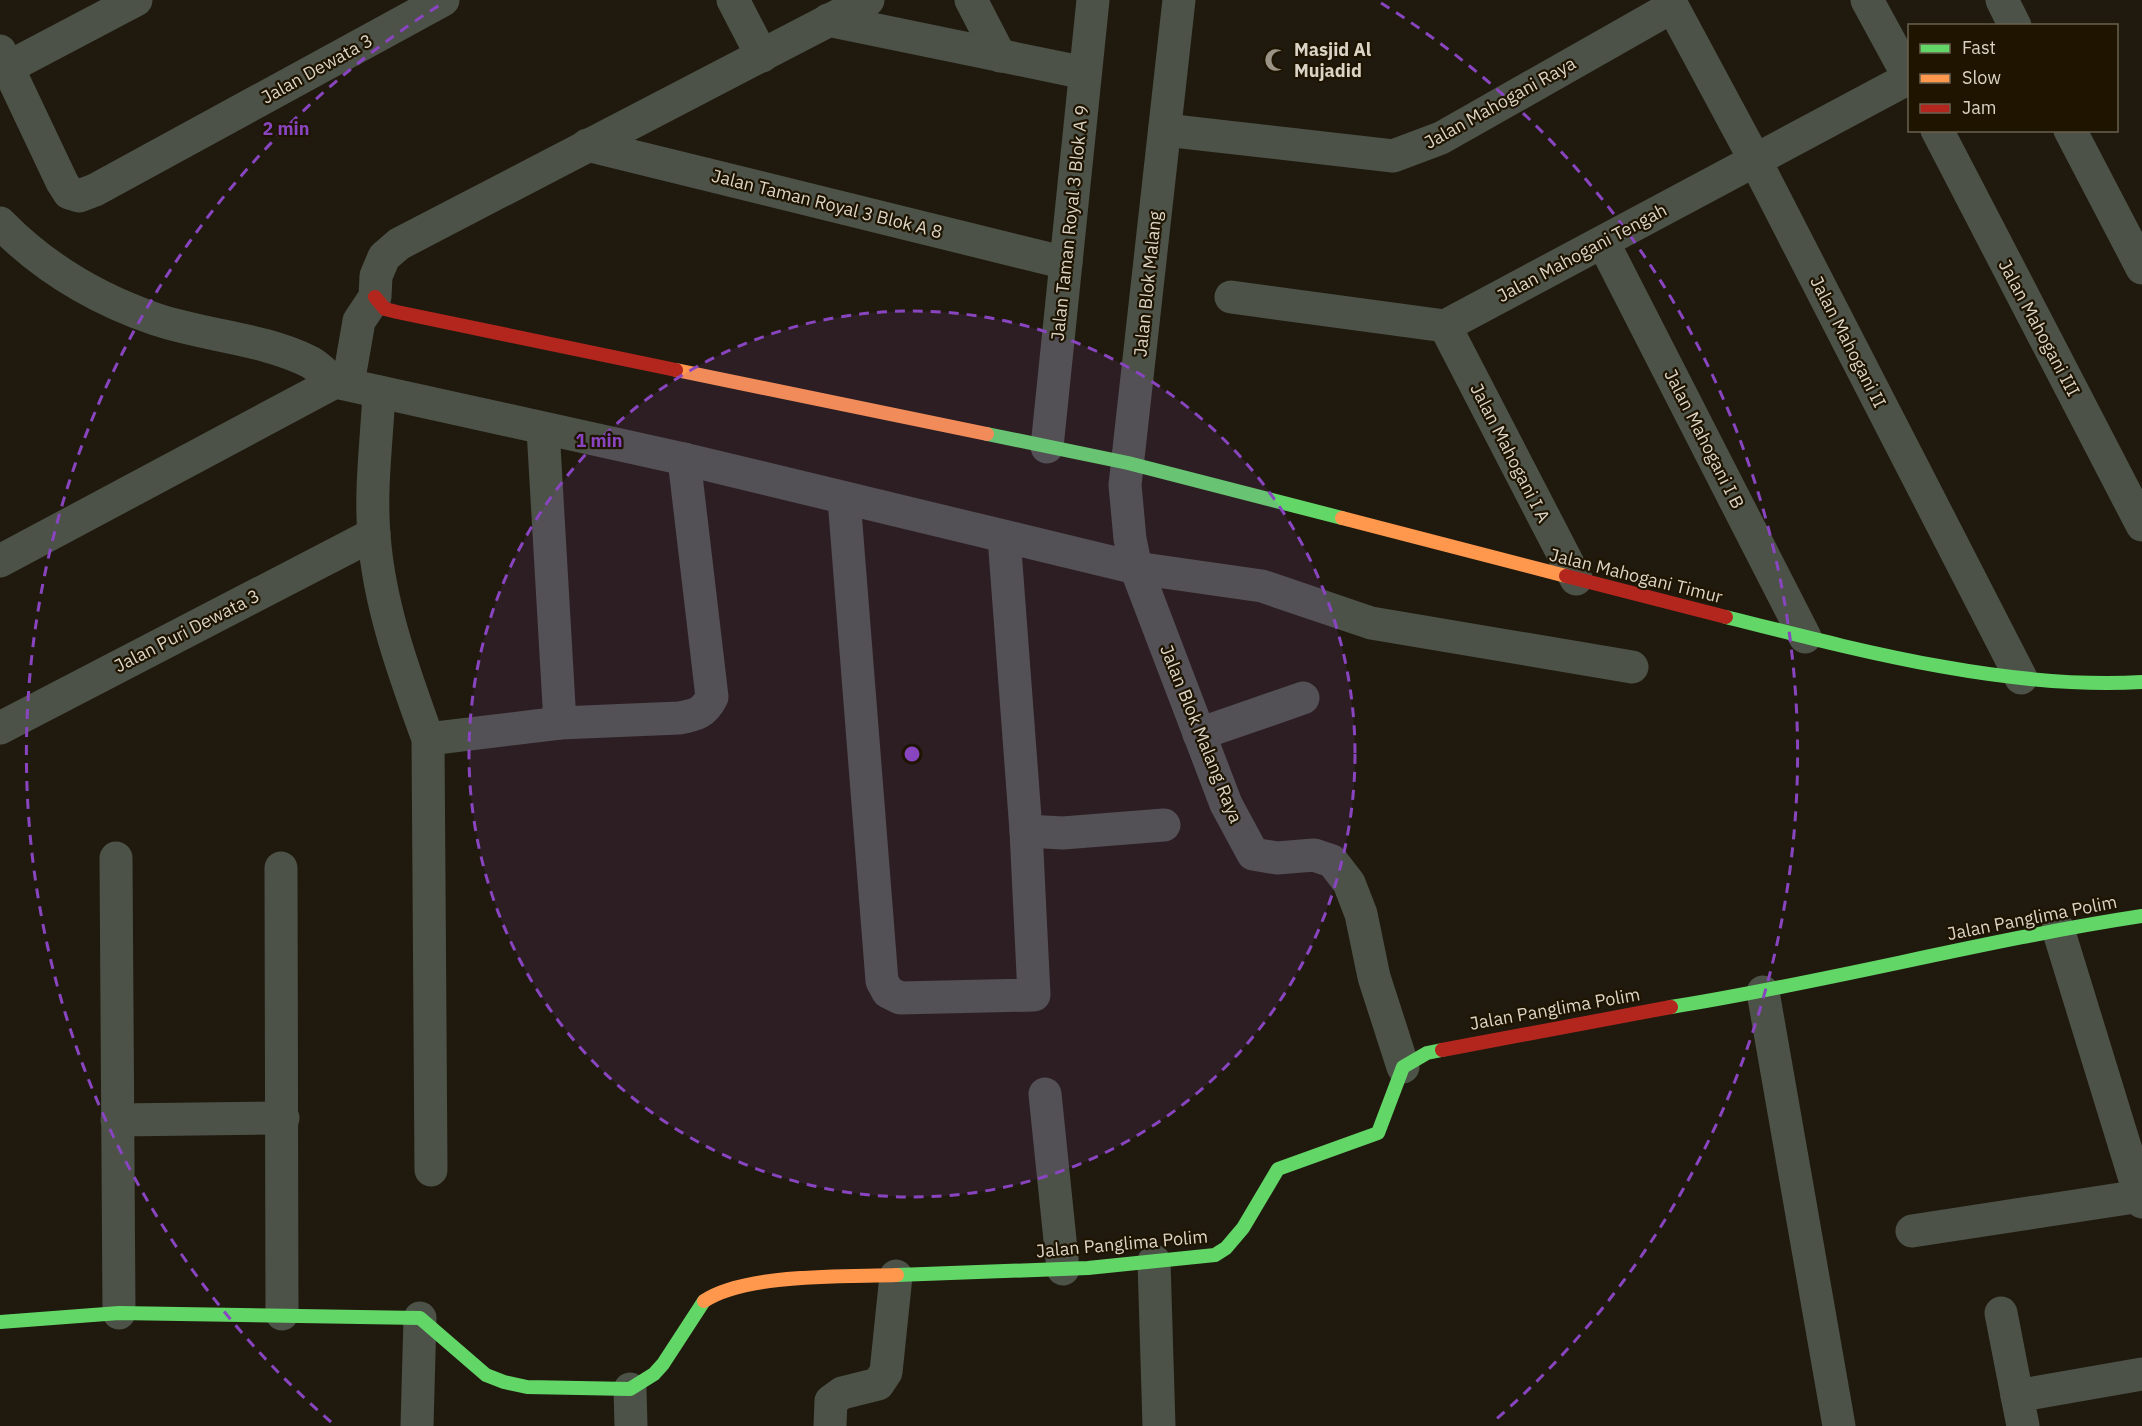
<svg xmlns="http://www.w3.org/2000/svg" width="2142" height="1426" font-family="'IBM Plex Sans',sans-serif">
<rect width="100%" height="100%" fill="#201a0e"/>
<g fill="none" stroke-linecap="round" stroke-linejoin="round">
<g stroke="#4c5248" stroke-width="33">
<path d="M733,0L762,56"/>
<path d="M971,0L1000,56"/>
<path d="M1179,0L1125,485L1130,539L1136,568L1226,804L1253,854L1277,858L1314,855L1332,861L1349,883L1361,914L1374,977L1403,1067"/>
<path d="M1669,0L1755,160L2021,678"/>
<path d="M1867,0L1910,79"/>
<path d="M2002,0L2015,26"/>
<path d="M828,20L1085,73"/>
<path d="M0,51L62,182L69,193L79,196L95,190L443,0"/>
<path d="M7,68L136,0"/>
<path d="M1165,130L1393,156L1441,138L1672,7"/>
<path d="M1937,130L2142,525"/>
<path d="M2070,130L2142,268"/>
<path d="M587,145L1066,263"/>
<path d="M0,223C43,267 97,299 155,319C205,336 262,338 310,362C319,367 327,376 335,382"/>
<path d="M1603,242L1805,637"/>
<path d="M1231,297L1445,326L1909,78"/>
<path d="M1445,326L1576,579"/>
<path d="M348,384L359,321L375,297L376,276L384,257L399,244L868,0"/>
<path d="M379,392C377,437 370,490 374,535C379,605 404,673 428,739L431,1170"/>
<path d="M543,429L560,723"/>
<path d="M1047,447L1093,0"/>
<path d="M844,499L882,981L888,992L900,998L1034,995L1026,831L1004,537"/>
<path d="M0,561L335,382L684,459L1136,568L1262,586L1371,623L1632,667"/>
<path d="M0,728L374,534"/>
<path d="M1199,734L1303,698"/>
<path d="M428,739L560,723L679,718C696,715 704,713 712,697L684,459"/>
<path d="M1026,831L1063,833L1164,825"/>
<path d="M116,858L119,1313"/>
<path d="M281,868L282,1314"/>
<path d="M2058,929L2142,1202"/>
<path d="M1763,992L1839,1426"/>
<path d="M1045,1094L1063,1269"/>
<path d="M117,1120L283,1118"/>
<path d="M1912,1231L2140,1196"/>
<path d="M1154,1261L1159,1426"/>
<path d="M2001,1313L2023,1426"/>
<path d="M630,1389L631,1426"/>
<path d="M2017,1396L2142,1374"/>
<path d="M417,1426L420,1318"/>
<path d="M830,1426L831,1401L842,1393L878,1384L886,1372L896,1276"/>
</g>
<g stroke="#63d668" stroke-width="14">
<path d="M987,434L1128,463L1342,518"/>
<path d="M1726,617C1857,650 2007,690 2142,682"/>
<path d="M1671,1007C1829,982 1984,940 2142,916"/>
<path d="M897,1275L1088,1268L1215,1255L1226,1248L1243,1228L1278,1169L1378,1133L1403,1067L1427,1053L1442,1050"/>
<path d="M0,1322L119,1313L420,1318L486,1375L504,1382L527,1387L630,1389L654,1374L663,1364L704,1301"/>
</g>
<g stroke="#ff974d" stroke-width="14">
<path d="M676,370L987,434"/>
<path d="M1342,518L1566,576"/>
<path d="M704,1301C746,1273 845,1277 897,1275"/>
</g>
<g stroke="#b3261e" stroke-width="14">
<path d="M375,297L385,309L397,312L676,370"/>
<path d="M1566,576L1726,617"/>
<path d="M1442,1050L1671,1007"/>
</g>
</g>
<circle cx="912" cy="754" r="443" fill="#8945c0" fill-opacity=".12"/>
<g fill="none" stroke="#8945c0" stroke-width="3" stroke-dasharray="10 8">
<circle cx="912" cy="754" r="443"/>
<path d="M331 1422A885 885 0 0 1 443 3M1381 3A885 885 0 0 1 1493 1422"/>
</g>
<defs>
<g id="mosque-bare" transform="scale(1.8)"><path d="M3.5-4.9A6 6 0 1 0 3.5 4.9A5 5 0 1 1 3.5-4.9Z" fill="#9a9386" stroke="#1e1400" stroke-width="2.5" paint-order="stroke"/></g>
</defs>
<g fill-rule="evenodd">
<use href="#mosque-bare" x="1276" y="60"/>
</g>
<g text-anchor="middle" stroke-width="4.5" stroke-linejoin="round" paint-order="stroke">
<g font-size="18" font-weight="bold" fill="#dbd4c6" stroke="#1e1400" text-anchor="start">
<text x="1294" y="56">Masjid Al<tspan x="1294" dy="21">Mujadid</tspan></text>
</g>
<g font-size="18" fill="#dbd4c6" stroke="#1e1400">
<text transform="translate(317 69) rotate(-29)" y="6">Jalan Dewata 3</text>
<text transform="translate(1500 103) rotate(-29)" y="6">Jalan Mahogani Raya</text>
<text transform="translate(827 204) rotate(14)" y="6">Jalan Taman Royal 3 Blok A 8</text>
<text transform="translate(1070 223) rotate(-84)" y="6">Jalan Taman Royal 3 Blok A 9</text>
<text transform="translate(1582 253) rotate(-28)" y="6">Jalan Mahogani Tengah</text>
<text transform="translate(1148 284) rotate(-84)" y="6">Jalan Blok Malang</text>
<text transform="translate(2039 328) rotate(62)" y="6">Jalan Mahogani III</text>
<text transform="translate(1848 342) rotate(63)" y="6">Jalan Mahogani II</text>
<text transform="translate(1704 439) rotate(63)" y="6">Jalan Mahogani I B</text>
<text transform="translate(1510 453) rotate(63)" y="6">Jalan Mahogani I A</text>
<text transform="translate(1636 576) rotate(14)" y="6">Jalan Mahogani Timur</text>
<text transform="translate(187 631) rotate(-27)" y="6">Jalan Puri Dewata 3</text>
<text transform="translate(1201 734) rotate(68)" y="6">Jalan Blok Malang Raya</text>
<text transform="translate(2032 918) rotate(-11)" y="6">Jalan Panglima Polim</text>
<text transform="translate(1555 1009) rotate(-10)" y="6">Jalan Panglima Polim</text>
<text transform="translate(1122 1244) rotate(-5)" y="6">Jalan Panglima Polim</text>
</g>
</g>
<circle cx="912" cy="754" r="9" fill="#8945c0" stroke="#1e1400" stroke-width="3"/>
<g font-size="18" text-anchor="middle" font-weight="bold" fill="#8945c0" stroke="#1e1400" stroke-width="4.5" stroke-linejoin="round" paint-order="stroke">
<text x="286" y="135">2 min</text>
<text x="599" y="447">1 min</text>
</g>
<rect x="1908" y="24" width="210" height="108" fill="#1e1400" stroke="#6a614f" stroke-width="1.5"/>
<rect x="1920" y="44" width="30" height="9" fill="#63d668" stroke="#6a614f" stroke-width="1.5"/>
<text x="1962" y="54" font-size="18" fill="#dbd4c6">Fast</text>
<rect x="1920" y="74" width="30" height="9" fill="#ff974d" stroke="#6a614f" stroke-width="1.5"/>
<text x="1962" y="84" font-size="18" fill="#dbd4c6">Slow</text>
<rect x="1920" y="104" width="30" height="9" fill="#b3261e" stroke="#6a614f" stroke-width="1.5"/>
<text x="1962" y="114" font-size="18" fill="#dbd4c6">Jam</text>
</svg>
